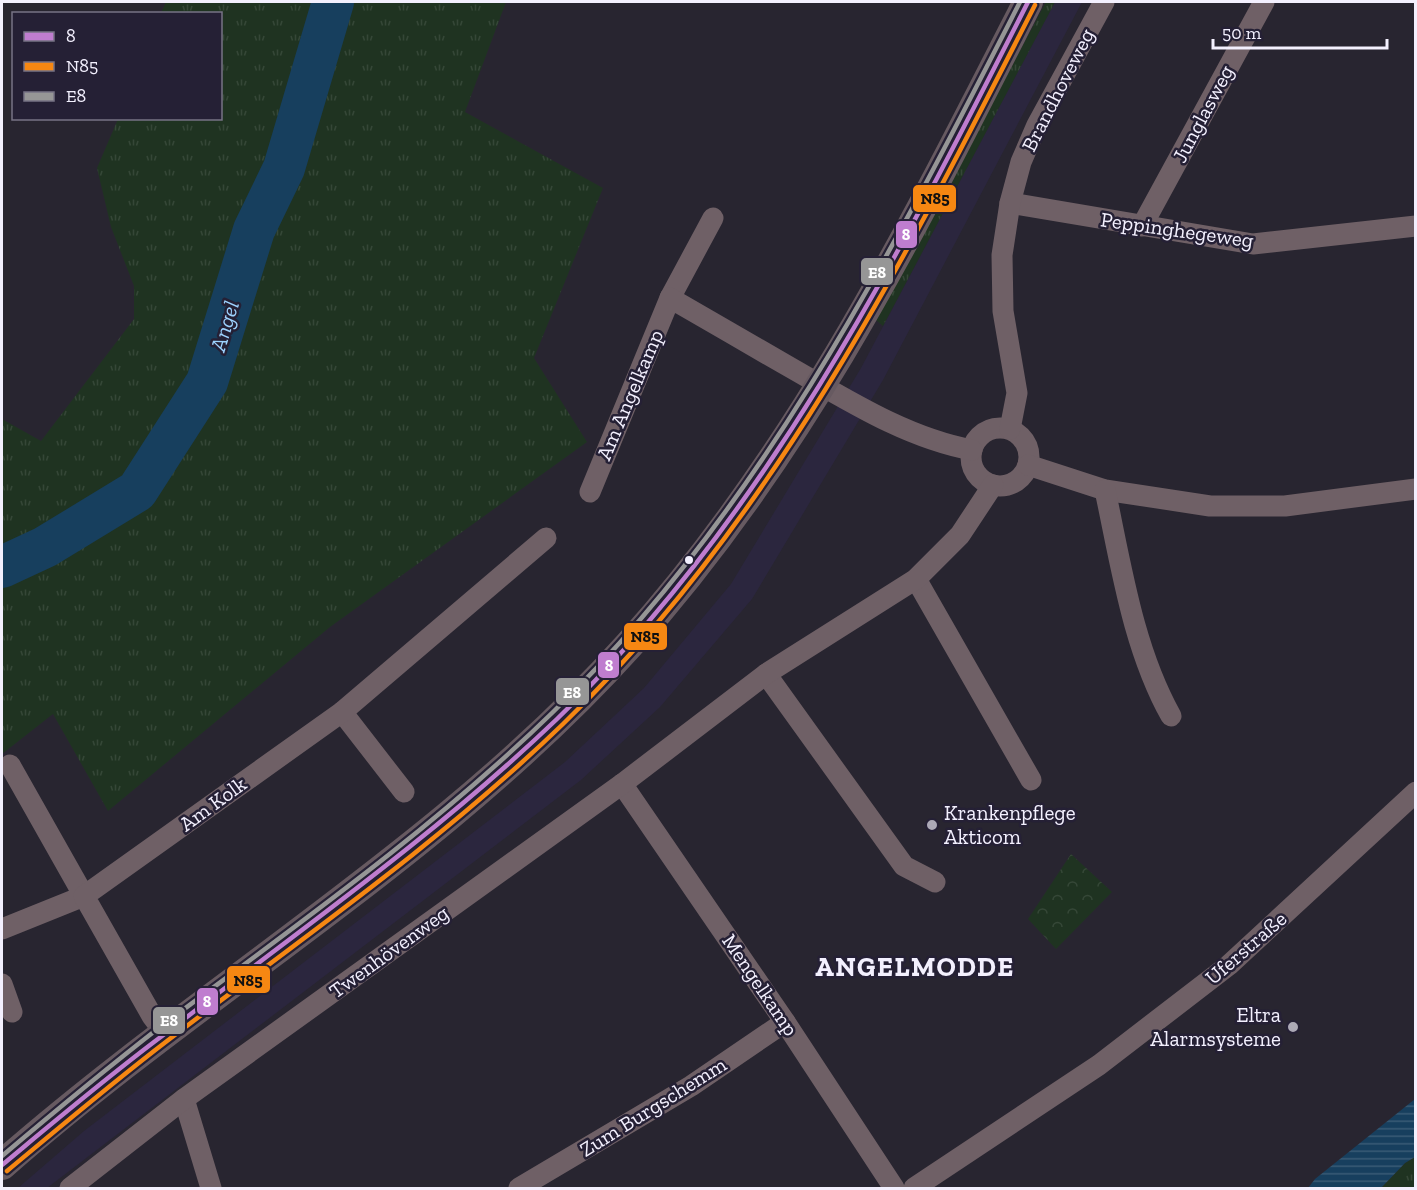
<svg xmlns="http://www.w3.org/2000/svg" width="1417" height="1190" font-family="'Zilla Slab',serif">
<defs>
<pattern id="grass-tufts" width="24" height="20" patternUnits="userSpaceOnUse" patternTransform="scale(1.5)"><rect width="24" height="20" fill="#1f3321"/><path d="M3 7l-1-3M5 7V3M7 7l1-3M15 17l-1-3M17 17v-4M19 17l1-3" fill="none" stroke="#354737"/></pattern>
<pattern id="park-crowns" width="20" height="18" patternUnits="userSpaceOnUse" patternTransform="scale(1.5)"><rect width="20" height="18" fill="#1f3321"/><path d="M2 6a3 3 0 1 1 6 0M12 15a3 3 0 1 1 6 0" fill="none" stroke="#354737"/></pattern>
<pattern id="water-rules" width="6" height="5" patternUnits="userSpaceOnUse" patternTransform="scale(1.5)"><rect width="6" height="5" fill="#173f5e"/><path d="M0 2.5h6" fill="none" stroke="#395b76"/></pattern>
</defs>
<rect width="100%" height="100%" fill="#282530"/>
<path fill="#2b263e" d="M1055,2H1082L883,380L752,599L660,707L581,780L47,1188H18L84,1131L565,762L644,688L731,584L861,368Z"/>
<g fill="url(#grass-tufts)">
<path d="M166,2H506L465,112L603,188L534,358L587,442L330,627L108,811L53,714L2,754V419L41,441L134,319V286L111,227L97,168L118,119L220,118V14L161,13Z"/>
<path d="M1046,2H1055L883,326L876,320Z"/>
<path d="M1415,1157V1188H1381L1405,1163Z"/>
</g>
<path fill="url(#park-crowns)" d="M1071,854L1112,892L1056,949L1028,919Z"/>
<path fill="url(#water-rules)" d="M1415,1099V1157L1405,1163L1381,1188H1308L1315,1179Z"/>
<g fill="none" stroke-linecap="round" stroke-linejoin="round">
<path stroke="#173f5e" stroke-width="42" d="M2,567L45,547L137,491L207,382L254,230L284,168L333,2"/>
<g stroke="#6f6066" stroke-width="21">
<path d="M1010,203L1253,244L1416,226"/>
<path d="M1142,226L1264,2"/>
<path d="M670,298L713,218"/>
<circle cx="1000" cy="457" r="29"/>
<path d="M1010,429L1017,393L1003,311L1002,255L1010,203L1021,162L1037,125L1104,2"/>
<path d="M1028,465L1105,490L1210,506H1285L1416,489"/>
<path d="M1105,490C1121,565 1133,648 1171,716"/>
<path d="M590,492L670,298C711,322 752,345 793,369C849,401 907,438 972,450"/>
<path d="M916,579L1031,780"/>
<path d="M766,674L904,866L935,882"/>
<path d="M342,712L404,792"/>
<path d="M622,784L785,1022L894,1188"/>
<path d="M2,929L84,896L10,765"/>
<path d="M2,984L12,1012"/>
<path d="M165,1033L152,1016L84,896L342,712L546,538"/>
<path d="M184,1099L211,1188"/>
<path d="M70,1188L184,1099L622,784L766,674L916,579L960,535L993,485"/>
<path d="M519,1188L691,1086L785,1022"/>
<path d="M914,1188L1099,1065L1229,965L1416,792"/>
</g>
<path stroke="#675a61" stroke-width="30" d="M2,1165C206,986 446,849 629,645C801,454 912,229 1028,2"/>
<g stroke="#252035" stroke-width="9">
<path id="bus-1" d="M2,1165C55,1121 107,1077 162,1036C296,933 435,836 557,719C766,518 898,257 1028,2"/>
</g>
<g stroke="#252035" stroke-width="9">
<path id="bus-2" d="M7,1171C60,1127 112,1083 167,1041C301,939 441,842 563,724C772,522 904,261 1035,5"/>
</g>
<g stroke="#252035" stroke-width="9">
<path id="bus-3" d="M2,1156C54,1112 106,1069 160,1027C294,927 432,830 552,713C760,513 890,255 1020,2"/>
</g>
<use href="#bus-1" stroke="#bf7dcf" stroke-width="4.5"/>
<use href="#bus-2" stroke="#f68712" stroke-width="4.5"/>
<use href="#bus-3" stroke="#969696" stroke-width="4.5"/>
</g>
<circle fill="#f3f0fe" stroke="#252035" stroke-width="2" cx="689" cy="560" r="5"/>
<g fill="#aca9b6" stroke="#252035" stroke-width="2">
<circle cx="932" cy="825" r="6"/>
<circle cx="1293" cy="1027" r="6"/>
</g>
<g text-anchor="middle" stroke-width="5" stroke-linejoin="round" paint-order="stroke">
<g font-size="21" fill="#f3f0fe" stroke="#252035">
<text transform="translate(1058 90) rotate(-63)" y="7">Brandhoveweg</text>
<text transform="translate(1203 114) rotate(-62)" y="7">Junglasweg</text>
<text transform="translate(1177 230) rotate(8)" y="7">Peppinghegeweg</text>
<text transform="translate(630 395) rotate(-67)" y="7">Am Angelkamp</text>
<text transform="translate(213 804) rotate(-36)" y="7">Am Kolk</text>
<text transform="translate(1246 948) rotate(-41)" y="7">Uferstraße</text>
<text transform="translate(389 952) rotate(-36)" y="7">Twenhövenweg</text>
<text transform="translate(760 985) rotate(56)" y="7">Mengelkamp</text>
<text transform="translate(653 1107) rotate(-32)" y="7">Zum Burgschemm</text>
</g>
<g font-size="21" fill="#f3f0fe" stroke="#252035" text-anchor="start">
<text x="944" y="820">Krankenpflege<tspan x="944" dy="24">Akticom</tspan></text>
<text x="1281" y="1022" text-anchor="end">Eltra<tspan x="1281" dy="24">Alarmsysteme</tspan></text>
</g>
<g font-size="22" font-style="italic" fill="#9dd2fe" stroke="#252035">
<text transform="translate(224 326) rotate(-73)" y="8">Angel</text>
</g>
<g font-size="27" font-weight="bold" letter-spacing="1.5" fill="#f3f0fe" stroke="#252035">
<text x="915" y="976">ANGELMODDE</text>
</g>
</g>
<g stroke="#252035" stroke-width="2">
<rect x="912" y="184" width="45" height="29" rx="6" fill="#f68712"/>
<rect x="895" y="220" width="23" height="29" rx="6" fill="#bf7dcf"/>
<rect x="860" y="257" width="34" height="29" rx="6" fill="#969696"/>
<rect x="623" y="622" width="45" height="29" rx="6" fill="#f68712"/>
<rect x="597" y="651" width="23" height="28" rx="6" fill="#bf7dcf"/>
<rect x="555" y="677" width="35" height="29" rx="6" fill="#969696"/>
<rect x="226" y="965" width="45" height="29" rx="6" fill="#f68712"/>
<rect x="196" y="987" width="23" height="29" rx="6" fill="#bf7dcf"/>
<rect x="152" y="1006" width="34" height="29" rx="6" fill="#969696"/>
</g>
<g font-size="16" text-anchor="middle" font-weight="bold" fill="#fff">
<text x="906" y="240">8</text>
<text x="877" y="278">E8</text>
<text x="609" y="671">8</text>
<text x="572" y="698">E8</text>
<text x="207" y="1007">8</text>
<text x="169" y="1026">E8</text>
</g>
<g font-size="16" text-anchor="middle" font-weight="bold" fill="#111">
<text x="935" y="204">N85</text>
<text x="645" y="642">N85</text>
<text x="248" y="986">N85</text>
</g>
<rect width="1417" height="1190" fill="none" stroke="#f3f0fe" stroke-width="6"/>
<rect x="12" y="12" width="210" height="108" fill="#252035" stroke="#777385" stroke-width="1.5"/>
<rect x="24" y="32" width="30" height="9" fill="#bf7dcf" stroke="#777385" stroke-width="1.5"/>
<text x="66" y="42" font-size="18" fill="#f3f0fe">8</text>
<rect x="24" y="62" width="30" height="9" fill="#f68712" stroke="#777385" stroke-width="1.5"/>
<text x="66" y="72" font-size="18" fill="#f3f0fe">N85</text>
<rect x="24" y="92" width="30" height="9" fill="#969696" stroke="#777385" stroke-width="1.5"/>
<text x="66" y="102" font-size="18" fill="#f3f0fe">E8</text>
<path d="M1213 39v9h174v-9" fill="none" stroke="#f3f0fe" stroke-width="3"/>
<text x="1222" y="39" font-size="18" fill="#f3f0fe" stroke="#252035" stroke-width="4.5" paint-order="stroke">50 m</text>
</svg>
